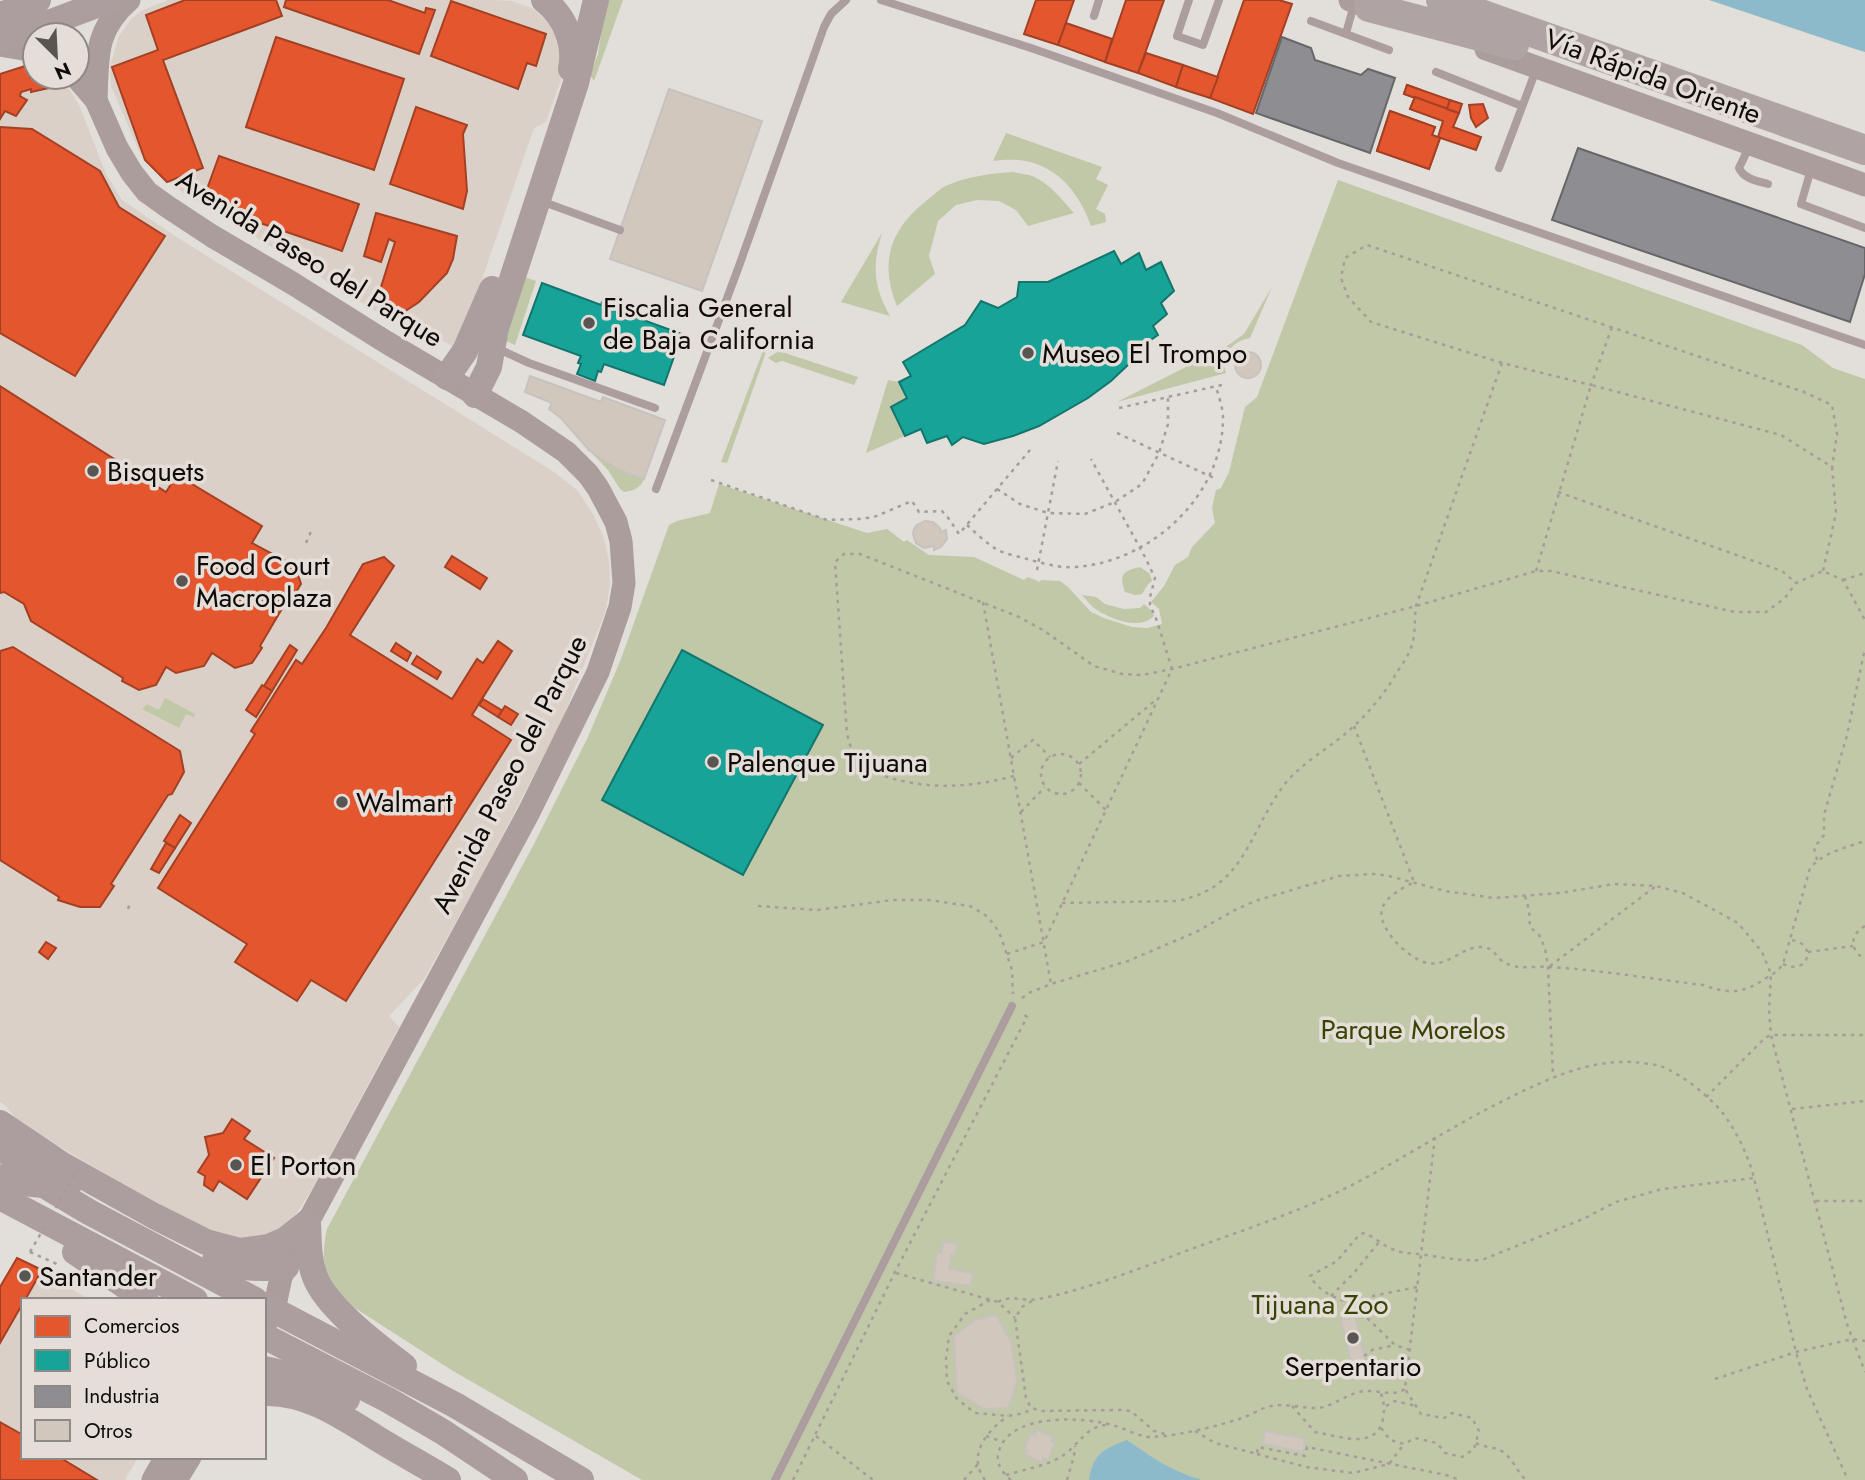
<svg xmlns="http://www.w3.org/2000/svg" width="1865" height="1480" font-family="Jost,sans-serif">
<rect width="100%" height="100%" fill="#e2deda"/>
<g fill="#dad0c8">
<path d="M168,0H495L512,1L534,9L547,22L556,36L563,59L561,80L546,122L534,128L459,346H452L407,319L397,315L377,312L173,186L140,153L111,86L110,66L119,36L132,18L143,10Z"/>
<path d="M17,68L35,69V77H55L70,90L80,107L106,174L122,200L175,236L554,472L577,490L593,514L604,538L609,561L610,583L606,610L562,720L481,877L424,979L389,1016L399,1027L312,1189L294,1218L263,1243L202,1231L18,1122L6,1106L0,1102V73Z"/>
<path d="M17,1258L91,1300H23V1457H138L125,1480H0V1287Z"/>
</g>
<g fill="#c1c8a7">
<path d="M606,0H623L594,81L590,75L598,54Z"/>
<path d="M1006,133L1102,167L1096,179L1108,185L1096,209L1105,214L1106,222L1091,226C1075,181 1043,153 993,161Z"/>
<path d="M1012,172C1017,173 1024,174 1029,175C1047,180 1062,200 1074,213L1028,226L1016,210L999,201L977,200L956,205L938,221L929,256L935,274L897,306C879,262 890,230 926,201C933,196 940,188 948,185C968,176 990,174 1012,172Z"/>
<path d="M1338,180L1802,345L1833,368L1865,379V1480H642L453,1371L355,1308C325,1283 319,1266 327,1229L534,844L588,737L621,659L669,525L677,521L710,513L719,484L867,533L887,529L904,542L907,540L929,555L974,557L1024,580L1028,577L1040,582L1041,580L1060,581L1068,587L1091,612L1104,618L1132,627L1147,628L1162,624L1159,609L1151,602L1164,586L1175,565L1188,557L1192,547L1215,523L1212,508L1216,490L1221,488L1229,472L1245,407L1257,397Z"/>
<path d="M882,233C872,265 873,286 890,316L841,302Z"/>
<path d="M521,276L536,281L515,345L506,341Z"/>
<path d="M1272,287L1250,338C1237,340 1229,348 1222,359L1226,373L1117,402L1227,346L1244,334Z"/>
<path d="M767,340L765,355L727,463L721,462Z"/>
<path d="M779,351L858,377L854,385L782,361L776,363L768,358Z"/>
<path d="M888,380L899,382L907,398L891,407L905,436L866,453Z"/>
<path d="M589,450L613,466L644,479C641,488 633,491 624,492L620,489L608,470Z"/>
<path d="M1140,567L1150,574L1152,581L1148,584L1142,594L1135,595L1125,592C1119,575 1122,571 1140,567Z"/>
<path d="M1082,595L1096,597L1105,604L1124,609L1140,608L1144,604L1151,610L1154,616C1139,631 1110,619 1094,608C1089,604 1086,599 1082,595Z"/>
<path d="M165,698L195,714L194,717L186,714L179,728L142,709L147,704L159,710Z"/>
</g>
<g fill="#8cbacb">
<path d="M1709,0H1865V52L1852,48Z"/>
<path d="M1127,1440C1153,1458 1171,1471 1202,1480H1089C1093,1454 1103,1449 1127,1440Z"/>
</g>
<g fill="#e4572e" stroke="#a44023" stroke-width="2">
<path d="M185,0H276L282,16L163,60L203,168L167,182L145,160L112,67L158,50L146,15Z"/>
<path d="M286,0H388L425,13L426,8L435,10L419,54L284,7Z"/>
<path d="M1036,0H1074L1058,45L1024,34Z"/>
<path d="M1126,0H1164L1138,73L1105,62Z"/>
<path d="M1244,0H1279L1292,4L1253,114L1210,98Z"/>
<path d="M451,1L546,34L536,66L527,63L518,89L431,56Z"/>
<path d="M1066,23L1112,39L1105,62L1058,45Z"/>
<path d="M276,37L404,79L374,170L246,127Z"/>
<path d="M1146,53L1183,65L1176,87L1138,73Z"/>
<path d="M28,65L30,77L35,75V77H46L49,88L31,92V89L21,92L20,96L27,100L16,116L5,111L0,119V74Z"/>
<path d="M1183,65L1218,77L1210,98L1176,87Z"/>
<path d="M1407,85L1421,90L1426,102L1404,94Z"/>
<path d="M1407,85L1450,100L1447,109L1404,94Z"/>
<path d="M1415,97L1426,102L1433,117L1410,109Z"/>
<path d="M1415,97L1459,113L1453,127L1481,137L1476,150L1438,137L1443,121L1410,109Z"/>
<path d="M1450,100L1462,104L1459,113L1447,109Z"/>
<path d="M1483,104L1488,118L1476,127L1471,118L1469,105Z"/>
<path d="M416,107L467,125L463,134L467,191L463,209L390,184Z"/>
<path d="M1390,111L1435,127L1432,135L1440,138L1429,169L1377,151Z"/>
<path d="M1390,111L1435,127L1432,135L1440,138L1429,169L1377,151Z"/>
<path d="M0,127L32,129L100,171L119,207L165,236L75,376L0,333Z"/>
<path d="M219,156L359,204L342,251L202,203Z"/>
<path d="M376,213L457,236L453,259L447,273L419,302L404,312L376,303L395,242L389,239L381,262L364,256Z"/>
<path d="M0,386L166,492L177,475L262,526L252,543L295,566L301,584L287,607H283L260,646L262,648L252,663L235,668L212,653L204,666L176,673L166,667L156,685L139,690L122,681L123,678L31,621L24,604L4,592L0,593Z"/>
<path d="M452,556L487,578L480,589L445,567Z"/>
<path d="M384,557L394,566L350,635L452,699L477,659L483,663L498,641L512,651L472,715L511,740L346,1001L311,980L297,1001L235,962L247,944L158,888L255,734L251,731L296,660L302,664L326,628L363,564Z"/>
<path d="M396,643L411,653L407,661L391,651Z"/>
<path d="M290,645L297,650L272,691L264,686Z"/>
<path d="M13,647L180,751L184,772L172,794L168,795L111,884L114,886L100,907H80L58,900L59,897L0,860V651Z"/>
<path d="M417,656L441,672L437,679L412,664Z"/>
<path d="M262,685L272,691L256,717L246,710Z"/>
<path d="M483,699L503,711L498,717L479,705Z"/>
<path d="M505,706L518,714L511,725L498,717Z"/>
<path d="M180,815L191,823L175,848L164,841Z"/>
<path d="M166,843L175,848L159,873L151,869Z"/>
<path d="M46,942L56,948L48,959L39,952Z"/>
<path d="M232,1119L250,1131L244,1139L274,1158L247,1199L219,1181L213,1191L204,1185L205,1176L198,1172L209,1155L205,1137L223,1133Z"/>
<path d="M17,1258L42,1270L25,1300H23V1303L0,1343V1287Z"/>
<path d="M0,1422L23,1435V1457H59L97,1480H0Z"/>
</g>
<g fill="#17a398" stroke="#14756d" stroke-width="2">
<path d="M1114,251L1121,264L1139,253L1146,270L1161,262L1174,291L1161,303L1167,314L1153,326L1158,335L1145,344L1130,363L1111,381L1088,398L1039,426L1013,436L984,444L963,437L952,445L947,436L927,443L921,429L905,436L891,407L907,398L899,382L911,376L903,362L965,325L981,301L998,308L1017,297L1019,282H1048Z"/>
<path d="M542,283L601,305L602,302L623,309L621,312L682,334L664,385L604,364L601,372L598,371L595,381L577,374L581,364L578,363L581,356L523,335Z"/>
<path d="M682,650L823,725L743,875L602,800Z"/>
</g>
<g fill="#8d8d92" stroke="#676669" stroke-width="2">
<path d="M1282,37L1311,48L1315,60L1361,75L1368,69L1395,78L1370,153L1256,113Z"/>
<path d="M1578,148L1865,248V274L1850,322L1552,220Z"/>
</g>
<g fill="#d2c7bd" stroke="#c6c2c0" stroke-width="2">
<path d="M669,89L762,121L702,291L610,259Z"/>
<circle cx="1248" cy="365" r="13"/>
<path d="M530,376L601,402L603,397L665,420L644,479L622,471L601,459L589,450L561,418L549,409L552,403L525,392Z"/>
<path d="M925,521L933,522L940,528L941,532L946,530L947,539L941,547L934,550V546L924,548L916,543L913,534L914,529L917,525Z"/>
<path d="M943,1242L957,1243L955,1256L951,1255L949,1269L973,1273L971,1286L933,1281L937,1253H942Z"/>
<path d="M996,1315L1011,1342L1017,1380L1008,1408L984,1409L957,1392L954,1336L975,1320Z"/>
<path d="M1355,1316L1369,1376L1355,1379L1341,1320Z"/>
<path d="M1037,1430L1053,1437L1051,1441L1055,1443L1048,1460L1043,1458L1041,1462L1026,1455L1028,1451L1024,1449L1031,1433L1035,1435Z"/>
<path d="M1265,1431L1305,1439L1303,1452L1263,1444Z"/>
</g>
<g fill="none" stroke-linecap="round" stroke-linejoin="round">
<g stroke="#a69d9b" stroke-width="2.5" stroke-dasharray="3.5 5" stroke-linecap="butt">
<path d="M1502,363L1371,322L1348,297L1341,278L1345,258L1367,245L1804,392L1832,405L1837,434L1832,467"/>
<path d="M1119,408L1226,384"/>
<path d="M1117,433L1214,478"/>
<path d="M711,480L827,520L859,519L874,517L912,501L919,512L942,511L949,519L959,534L1030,450"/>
<path d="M997,489L1020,504L1048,513L1085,514L1115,502L1142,484L1159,453L1168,424V397"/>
<path d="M1558,492L1782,571L1796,583"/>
<path d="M967,525C976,533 986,543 996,549C1005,554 1017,556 1027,559C1041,563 1059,568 1074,567C1150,563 1223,496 1223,418C1223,408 1219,397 1216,387"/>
<path d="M306,543L312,529"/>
<path d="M1037,570L1058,461"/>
<path d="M1536,571L1591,385L1781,435L1832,467L1836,513L1823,571"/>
<path d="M1843,580L1865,573"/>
<path d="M983,602L1051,984"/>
<path d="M1354,726L1414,882C1403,888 1386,896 1382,909C1377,929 1409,959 1427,963C1449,967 1462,946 1482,947C1492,947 1496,956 1503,962C1506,964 1514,966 1518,967C1528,968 1539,966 1550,967C1601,970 1652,979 1703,985C1728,994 1743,994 1766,978C1773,974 1778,971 1783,964L1810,868C1824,852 1845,848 1865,841"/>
<circle cx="1061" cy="774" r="20"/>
<path d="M1011,758L1033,740L1050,757"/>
<path d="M1079,764L1157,699"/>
<path d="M1014,776C970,788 927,790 884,776C876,773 866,770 860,764C852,755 850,745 847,734L835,562L844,554H860L1019,617L1043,630L1094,666L1122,674L1142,675L1172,669L1416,606L1536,571H1551L1735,612H1766L1785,598L1796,583L1823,571L1843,580L1865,620"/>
<path d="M1079,783L1106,810"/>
<path d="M1021,812L1045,787"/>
<path d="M1817,860L1814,848L1824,835V815L1847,735L1865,648"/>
<path d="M1525,896L1529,910L1530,927L1539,935L1545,948L1548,967L1553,1075"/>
<path d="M1062,903L1176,901C1245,889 1248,833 1284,785C1303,761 1332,747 1354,726C1371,710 1386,692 1397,672C1403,663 1410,654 1412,644C1416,632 1414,619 1416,606L1502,363L1591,385L1612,327"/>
<path d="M758,906L817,910L893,900H929L970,906L984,914L994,924L1001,937L1012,970L1013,994"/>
<path d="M128,909L130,903"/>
<path d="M1865,926C1849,935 1850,951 1865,959"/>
<path d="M1808,952L1853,946"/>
<path d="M1007,954L1044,942L1172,669L1157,621L1150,605V597L1155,578L1145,557L1091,459"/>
<path d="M1783,964C1810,977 1818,941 1789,940"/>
<path d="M1550,966L1656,886"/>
<path d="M1022,998L1029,993L1051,984L1128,961L1196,932L1235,910L1255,901L1339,876L1374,874L1389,876L1445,891L1494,898L1560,893L1614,884L1656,886L1683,893L1738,923L1762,952L1771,974L1769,1010L1771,1035L1847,1324L1865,1372"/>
<path d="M1706,1097L1765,1038L1771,1035H1865"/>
<path d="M1792,1109L1865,1101"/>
<path d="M1816,1201H1865"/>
<path d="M30,1252L57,1264"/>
<path d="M896,1273L998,1302L1015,1318"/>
<path d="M1331,1296L1354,1273L1379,1242"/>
<path d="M990,1300L965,1314L949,1336L946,1359L947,1381L957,1399L975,1413L1008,1416L1025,1413L1031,1408"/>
<path d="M1032,1301L1022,1307L1015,1318L1026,1398L1031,1408L1043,1411L1121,1410L1131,1411L1154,1431L1165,1434"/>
<path d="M998,1302C1011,1294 1024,1302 1039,1299C1092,1288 1143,1267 1194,1248C1244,1230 1295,1213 1342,1190C1399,1162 1451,1126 1509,1098C1549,1078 1588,1060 1634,1062C1642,1063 1653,1064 1660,1066C1683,1074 1717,1102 1729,1122C1739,1137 1746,1153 1752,1170L1796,1352L1807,1389L1848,1480"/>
<path d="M1360,1306C1341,1300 1321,1295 1310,1276L1337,1261L1359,1235L1363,1233C1374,1236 1382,1245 1392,1249C1403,1254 1414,1253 1426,1255C1445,1258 1462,1261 1482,1260L1583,1219L1616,1202L1662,1189L1754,1178"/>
<path d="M1410,1350L1395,1345L1363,1314L1360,1306L1363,1301L1368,1297L1417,1287"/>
<path d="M1364,1356L1372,1350L1395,1345"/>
<path d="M1715,1379L1796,1352L1853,1339L1865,1341"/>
<path d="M1292,1406L1315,1432C1339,1436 1376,1451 1383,1419C1385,1407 1384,1402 1380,1391"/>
<path d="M1386,1406L1395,1401L1416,1406"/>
<path d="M1381,1428L1390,1440L1404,1444L1415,1438L1437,1443L1445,1453L1462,1457L1474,1449L1479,1431L1472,1418L1452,1413L1444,1418L1421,1414L1405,1389L1435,1137"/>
<path d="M1195,1431L1215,1443L1257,1454L1258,1447L1305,1456L1307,1447L1446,1475L1460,1480"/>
<path d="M816,1436L873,1480"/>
<path d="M986,1436L1003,1442"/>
<path d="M1476,1443C1484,1448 1495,1446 1503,1452C1513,1459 1517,1472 1526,1480"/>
<path d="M1257,1454L1306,1467L1353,1473L1389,1464L1404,1444"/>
<path d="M1006,1475C1025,1469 1049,1466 1065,1454C1079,1444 1087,1426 1106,1425"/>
<path d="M793,1480L895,1272L1027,1017L1022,1013"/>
<path d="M964,1480L978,1464"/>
<path d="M985,1480C966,1455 988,1430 1008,1416"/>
<path d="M1011,1480C1001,1471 994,1462 1000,1448C1014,1413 1083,1417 1112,1425C1125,1428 1140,1438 1153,1437C1182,1435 1214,1427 1242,1418C1251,1415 1261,1408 1271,1406C1288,1402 1308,1411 1324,1407C1336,1403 1347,1395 1359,1392C1375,1388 1393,1398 1405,1389"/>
<path d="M1067,1480L1074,1456L1075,1446"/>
</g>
<g stroke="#ac9d9e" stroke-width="8">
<path d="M881,0L1031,48L1217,113L1338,163L1865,345"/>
<path d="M1189,0L1177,36L1203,45L1219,0"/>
<path d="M1094,16L1099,0"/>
<path d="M1311,21L1389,50"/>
<path d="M1346,33L1354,5"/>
<path d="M1436,72L1522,106"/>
<path d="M1750,145L1739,168C1744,179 1757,181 1768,184"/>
<path d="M1499,168L1536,70"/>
<path d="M1811,169L1801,204L1865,228"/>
<path d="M541,201L620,230"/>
<path d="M499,347L503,351L529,363L655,408"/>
<path d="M656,489L739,266L824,27L831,14L846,0"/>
<path d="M775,1480L1012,1006"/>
</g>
<g stroke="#ab9d9c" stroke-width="23">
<path d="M1350,0L1384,13"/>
<path d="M0,45L35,51"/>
<path d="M1486,49L1865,185"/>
<path d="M76,77L96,100L117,148L132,173L147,192L168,207L212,236L292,283L386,342L522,422L566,452L588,474L598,488L616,522L621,541L624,583L620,607L598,672L529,812L308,1222L281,1277L274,1310L264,1326"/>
<path d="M96,100C98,57 94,31 129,0"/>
<path d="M153,1480L166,1457"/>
<path d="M176,1480L190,1457"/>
</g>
<g stroke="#ac9e9e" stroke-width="26">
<path d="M544,0C565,17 576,43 571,69"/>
<path d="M0,15L32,4L38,0"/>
<path d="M0,41L110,0"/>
<path d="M447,377L465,351L492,289"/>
<path d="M475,395L489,367L496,328L576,83L596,0"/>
<path d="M0,1123L61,1164L154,1216L206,1242L240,1251L269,1247L285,1240L308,1222"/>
<path d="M0,1148L32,1167L68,1187"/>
<path d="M0,1177L23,1183L43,1185"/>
<path d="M44,1185L89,1212L255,1300"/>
<path d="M0,1197L195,1300"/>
<path d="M308,1222C309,1240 308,1259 315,1277C327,1308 377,1345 404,1366"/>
<path d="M75,1252L146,1300"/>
<path d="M215,1260C241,1269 259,1269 286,1267"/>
<path d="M264,1305L455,1405L581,1480"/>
<path d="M264,1336L388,1400L443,1432L515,1480"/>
<path d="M264,1369C294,1374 320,1386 347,1399"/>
<path d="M264,1393C306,1391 344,1418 378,1439C401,1453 425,1466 448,1480"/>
</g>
<g stroke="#afa4a3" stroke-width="30">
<path d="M1441,0L1865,150"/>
<path d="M1369,7L1514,45"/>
</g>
<path stroke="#a69d9b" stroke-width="2.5" stroke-dasharray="3.5 5" stroke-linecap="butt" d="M30,1252L81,1164"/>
</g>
<g fill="#585552" stroke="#e5ddd7" stroke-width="2.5">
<circle cx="589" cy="323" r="7"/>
<circle cx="1028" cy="353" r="7"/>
<circle cx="93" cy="471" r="7"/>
<circle cx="182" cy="581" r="7"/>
<circle cx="713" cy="762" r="7"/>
<circle cx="342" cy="802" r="7"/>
<circle cx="236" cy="1165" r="7"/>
<circle cx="25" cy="1276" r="7"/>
<circle cx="1353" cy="1338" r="7"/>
</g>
<g text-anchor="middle" stroke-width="7" stroke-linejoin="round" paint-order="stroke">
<g font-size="28" fill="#0e0b09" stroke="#e5ddd7">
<text transform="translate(1653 76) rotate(20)" y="10">Vía Rápida Oriente</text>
<text transform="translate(310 258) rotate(32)" y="10">Avenida Paseo del Parque</text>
<text transform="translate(509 774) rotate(-63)" y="10">Avenida Paseo del Parque</text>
</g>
<g font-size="28" fill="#0e0b09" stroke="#e5ddd7" text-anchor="start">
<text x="603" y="317">Fiscalia General<tspan x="603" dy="32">de Baja California</tspan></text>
<text x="1042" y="363">Museo El Trompo</text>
<text x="107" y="481">Bisquets</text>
<text x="196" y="575">Food Court<tspan x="196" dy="32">Macroplaza</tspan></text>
<text x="727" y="772">Palenque Tijuana</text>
<text x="356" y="812">Walmart</text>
<text x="250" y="1175">El Porton</text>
<text x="39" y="1286">Santander</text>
<text x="1353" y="1376" text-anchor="middle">Serpentario</text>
</g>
<g font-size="28" fill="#384502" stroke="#e5ddd7">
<text x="1413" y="1039">Parque Morelos</text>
<text x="1320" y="1314">Tijuana Zoo</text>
</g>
</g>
<rect x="21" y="1298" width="245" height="161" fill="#e5ddd7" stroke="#8f8985" stroke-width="2"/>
<rect x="35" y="1316" width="35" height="21" fill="#e4572e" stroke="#8f8985" stroke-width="2"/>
<text x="84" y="1333" font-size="21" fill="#0e0b09">Comercios</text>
<rect x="35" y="1350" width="35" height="21" fill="#17a398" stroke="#8f8985" stroke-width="2"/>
<text x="84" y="1368" font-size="21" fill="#0e0b09">Público</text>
<rect x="35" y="1386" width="35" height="21" fill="#8d8d92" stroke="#8f8985" stroke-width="2"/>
<text x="84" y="1403" font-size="21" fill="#0e0b09">Industria</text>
<rect x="35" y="1420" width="35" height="21" fill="#d2c7bd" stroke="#8f8985" stroke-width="2"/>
<text x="84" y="1438" font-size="21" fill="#0e0b09">Otros</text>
<g transform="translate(56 56) rotate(156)"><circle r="33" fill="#e5ddd7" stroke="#8f8985" stroke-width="2"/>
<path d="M0-5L12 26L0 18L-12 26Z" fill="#585552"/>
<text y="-10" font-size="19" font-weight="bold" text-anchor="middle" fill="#0e0b09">N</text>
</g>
</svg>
